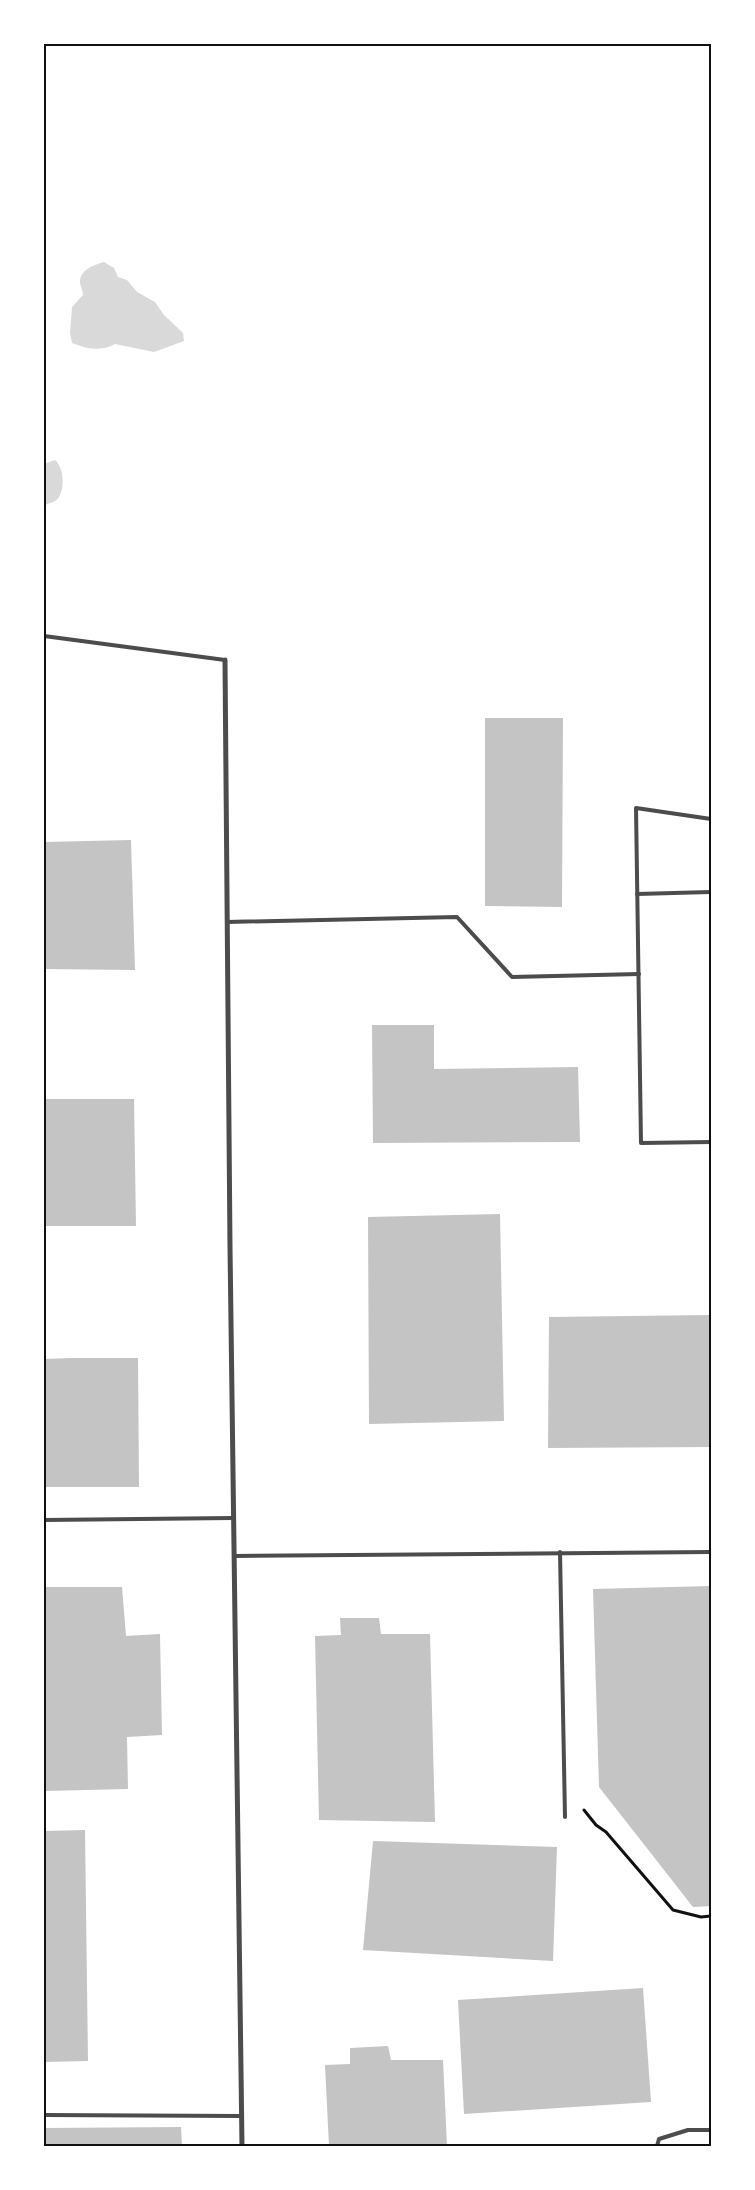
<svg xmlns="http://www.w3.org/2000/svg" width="755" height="2190" font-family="'Playfair Display',serif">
<rect width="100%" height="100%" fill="#fff"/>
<g fill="#d9d9d9">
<path d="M104,262L114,268L118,277L127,280L137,292L155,302L164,315L183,333L184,341L154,352L115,344C100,352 87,349 72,343L70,333L72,307L83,295C83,291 81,288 80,283C79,270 94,265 104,262Z"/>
<path d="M55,460C64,468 65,487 59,497C56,502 50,503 45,505L44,464Z"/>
</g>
<g fill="#c4c4c4">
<path d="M485,718H563L562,907L485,906Z"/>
<path d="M131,840L135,970L44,969V842Z"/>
<path d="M372,1025H434V1069L578,1067L580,1142L373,1143Z"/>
<path d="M44,1099H134L136,1226H44Z"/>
<path d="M500,1214L504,1421L369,1424L368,1217Z"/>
<path d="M711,1315V1447L548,1448L549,1317Z"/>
<path d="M72,1358H138L139,1487H44V1359Z"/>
<path d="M711,1586V1906L693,1907L599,1787L593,1589Z"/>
<path d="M44,1587H122L126,1636L160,1634L162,1735L127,1737L128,1789L44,1791Z"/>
<path d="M340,1618H379L381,1634H430L435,1822L319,1820L315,1636L341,1635Z"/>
<path d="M85,1830L88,2061L44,2062V1831Z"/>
<path d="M373,1841L557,1847L553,1961L363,1950Z"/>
<path d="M643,1988L651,2102L464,2114L458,2000Z"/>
<path d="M388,2046L391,2060H443L447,2146H329L325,2065L350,2064V2048Z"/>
<path d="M181,2127L182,2146H44V2128Z"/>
</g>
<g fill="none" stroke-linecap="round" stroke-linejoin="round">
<path stroke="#111" stroke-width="3" d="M584,1810L596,1825L606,1832L673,1910L701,1917L711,1916"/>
<g stroke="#4c4c4c" stroke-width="4">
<path d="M44,636L225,660"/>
<path d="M711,819L636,808L641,1143L711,1142"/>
<path d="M637,894L711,892"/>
<path d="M227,922L457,917L512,977L639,974"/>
<path d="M44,1520L233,1518"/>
<path d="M560,1552L565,1817"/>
<path d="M234,1556L711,1552"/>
<path d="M44,2115L241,2116"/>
<path d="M657,2146L659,2139L688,2130H711"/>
</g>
<path stroke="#4c4c4c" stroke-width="5" d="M225,660L230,1247L242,2146"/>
</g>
<rect width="755" height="2190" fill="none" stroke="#ffffff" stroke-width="90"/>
<rect x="45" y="45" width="665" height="2100" fill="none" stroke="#111" stroke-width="2"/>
</svg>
